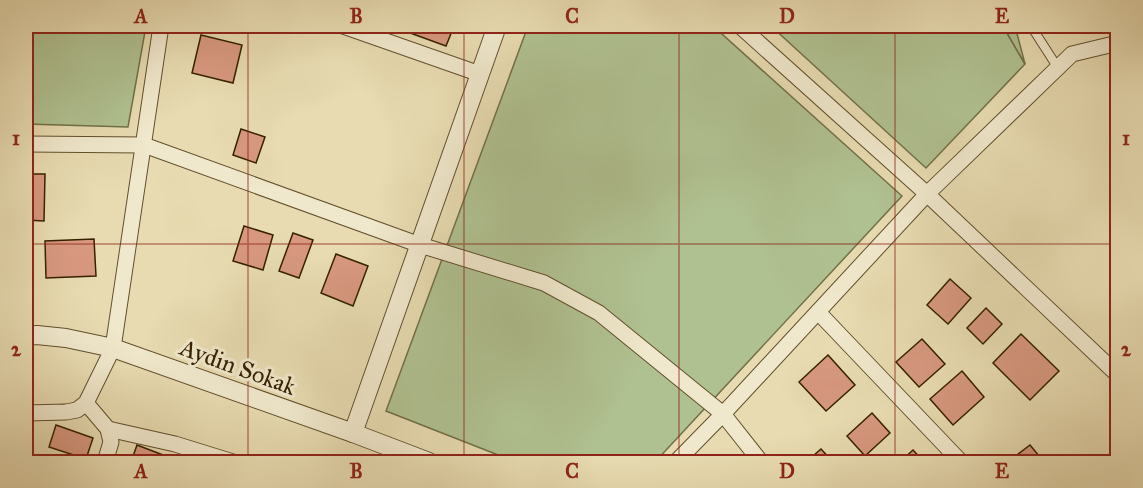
<svg xmlns="http://www.w3.org/2000/svg" width="1143" height="488" font-family="'IM FELL Great Primer',serif">
<defs>
<pattern id="forest-firs" width="22" height="20" patternUnits="userSpaceOnUse" patternTransform="scale(1.5)"><rect width="22" height="20" fill="#b0c191"/><path d="M5 1l3.5 6h-7zM16 11l3.5 6h-7z" fill="#909c74"/></pattern>
</defs>
<rect width="100%" height="100%" fill="#e8dbb1"/>
<filter id="stains"><feTurbulence type="fractalNoise" baseFrequency=".00333" numOctaves="4"/><feColorMatrix values="0 0 0 0 .2 0 0 0 0 .09 0 0 0 0 .02 0 0 0 .5 -.17"/></filter>
<radialGradient id="worn" r=".72"><stop offset=".6" stop-color="#630" stop-opacity="0"/><stop offset="1" stop-color="#630" stop-opacity=".3"/></radialGradient>
<g fill="#b0c191" stroke="#727048" stroke-width="1.5">
<path d="M26,26H146L128,127L26,124Z"/>
<path d="M528,26H713L902,196L655,462H516L386,411Z"/>
<path d="M771,26H1003L1025,64L926,168Z"/>
</g>
<path fill="url(#forest-firs)" stroke="#727048" stroke-width="1.5" d="M1003,26H1015L1025,64Z"/>
<g fill="#d7987f" stroke="#352000" stroke-width="1.5">
<path d="M391,26H454L446,46Z"/>
<path d="M201,35L242,45L233,83L192,73Z"/>
<path d="M241,129L265,137L256,163L233,155Z"/>
<path d="M26,174H45L44,221L26,220Z"/>
<path d="M244,226L273,235L263,270L233,261Z"/>
<path d="M293,233L313,240L299,278L279,271Z"/>
<path d="M94,239L96,276L46,278L45,241Z"/>
<path d="M336,254L368,266L353,306L321,293Z"/>
<path d="M950,279L971,298L948,324L927,305Z"/>
<path d="M986,308L1002,324L983,344L967,328Z"/>
<path d="M1021,334L1059,371L1030,400L993,363Z"/>
<path d="M922,339L945,364L919,387L896,362Z"/>
<path d="M828,355L855,385L826,411L799,382Z"/>
<path d="M962,371L984,397L953,425L930,399Z"/>
<path d="M872,413L890,433L865,456L847,436Z"/>
<path d="M56,425L93,438L86,459L49,447Z"/>
<path d="M137,445L176,460L175,462H131Z"/>
<path d="M1030,445L1044,462H1008Z"/>
<path d="M821,449L833,462H806Z"/>
<path d="M913,450L924,462H900Z"/>
</g>
<g fill="none" stroke-linecap="round" stroke-linejoin="round">
<g stroke="#624f2c" stroke-width="10">
<path id="service" d="M1031,26L1058,68"/>
</g>
<g stroke="#624f2c" stroke-width="17">
<g id="minor">
<path d="M343,26L480,74"/>
<path d="M740,26L927,194L1118,375"/>
<path d="M26,144L144,145L420,245L544,283L599,313L723,414L761,462"/>
<path d="M818,312L961,462"/>
<path d="M86,403L108,429L111,442L105,462"/>
<path d="M26,413L66,412L77,410L86,403L113,348L161,26"/>
<path d="M108,429L175,444L233,462"/>
<path d="M676,462L723,414L927,194L1072,54L1118,43"/>
</g>
</g>
<g stroke="#624f2c" stroke-width="20">
<g id="tertiary">
<path d="M26,336L37,335L66,338L113,348L353,433L429,462"/>
<path d="M353,433L497,26"/>
</g>
</g>
<use href="#service" stroke="#f0e8cc" stroke-width="8"/>
<use href="#minor" stroke="#f0e8cc" stroke-width="15"/>
<use href="#tertiary" stroke="#f0e8cc" stroke-width="18"/>
</g>
<path fill="none" stroke="#8f2418" stroke-width="1.5" stroke-opacity="0.55" d="M248,26V462M464,26V462M679,26V462M895,26V462M26,244H1118"/>
<g text-anchor="middle" stroke-width="6" stroke-linejoin="round" paint-order="stroke">
<g font-size="24" fill="#352000" stroke="#f0e8cc">
<text transform="translate(238 367) rotate(20)" y="8">Aydin Sokak</text>
</g>
</g>
<rect width="1143" height="488" fill="none" stroke="#e8dbb1" stroke-width="66"/>
<rect x="33" y="33" width="1077" height="422" fill="none" stroke="#8f2418" stroke-width="2"/>
<g font-size="20" text-anchor="middle" font-weight="bold" fill="#8f2418">
<text x="141" y="23">A</text>
<text x="356" y="23">B</text>
<text x="572" y="23">C</text>
<text x="787" y="23">D</text>
<text x="1002" y="23">E</text>
<text x="16" y="145">1</text>
<text x="1126" y="145">1</text>
<text x="16" y="356">2</text>
<text x="1126" y="356">2</text>
<text x="141" y="478">A</text>
<text x="356" y="478">B</text>
<text x="572" y="478">C</text>
<text x="787" y="478">D</text>
<text x="1002" y="478">E</text>
</g>
<rect width="100%" height="100%" filter="url(#stains)"/>
<rect width="100%" height="100%" fill="url(#worn)"/>
</svg>
